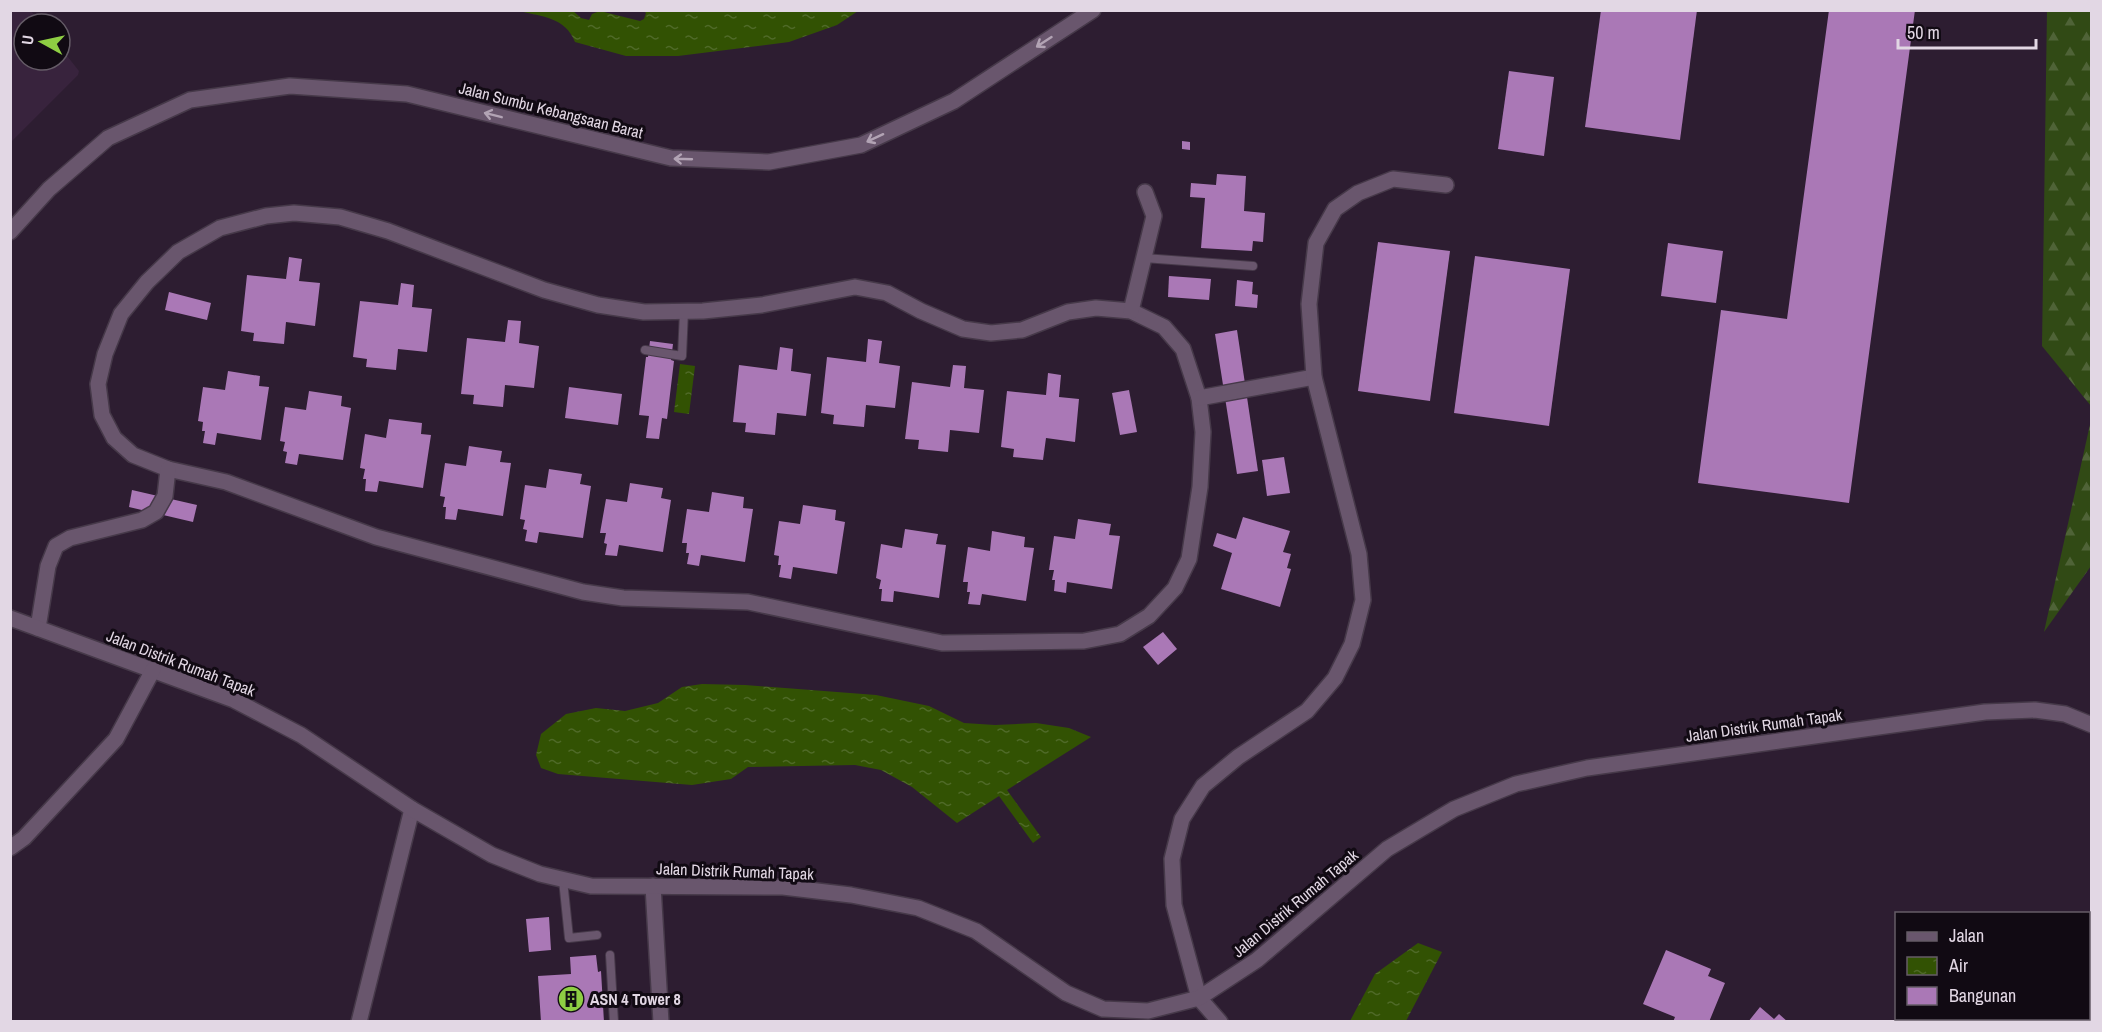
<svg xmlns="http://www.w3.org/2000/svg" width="2102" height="1032" font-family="'Archivo Narrow',sans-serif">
<defs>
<pattern id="forest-firs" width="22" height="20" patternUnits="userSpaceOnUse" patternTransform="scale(1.5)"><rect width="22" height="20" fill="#314a15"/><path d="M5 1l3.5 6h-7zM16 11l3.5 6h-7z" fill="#4f6337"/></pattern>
<pattern id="water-ripples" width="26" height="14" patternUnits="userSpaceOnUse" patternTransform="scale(1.5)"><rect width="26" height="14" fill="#325203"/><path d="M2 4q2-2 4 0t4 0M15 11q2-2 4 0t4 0" fill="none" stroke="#4f6a28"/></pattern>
</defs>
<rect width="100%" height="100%" fill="#2d1d31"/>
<path fill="#38233d" d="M11,10L31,11L42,24H24V60H60V47L79,71L78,75L11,142Z"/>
<g fill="url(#forest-firs)">
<path d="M2047,11H2091V406L2042,346Z"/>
<path d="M2091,420V566L2044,632Z"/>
</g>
<g fill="url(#water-ripples)">
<path d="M644,11V10L858,11L837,25L789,42L678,56H626L575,42C565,17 543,17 519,11H573L581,18L589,20L592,14L600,11L640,21L644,19L646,13Z"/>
<path d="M680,364L695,366L689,414L674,412Z"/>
<path d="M702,684L745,685L876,695L929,706L964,723L995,725L1036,723L1069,728L1091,737L1007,790L1041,837L1033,843L999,796L957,823L912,787L881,770L855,765L748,767L731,779L692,785L558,774L541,768L536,755L541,734L566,714L596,708L625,711L658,703L682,687Z"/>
<path d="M1418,943L1442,952L1406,1021H1350L1375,974Z"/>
</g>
<g fill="#aa78b6">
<path d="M1601,10H1697L1680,140L1585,127Z"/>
<path d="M1829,10H1915L1849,503L1698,483L1721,310L1787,319Z"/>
<path d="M1509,71L1554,77L1544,156L1498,149Z"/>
<path d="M1182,141L1190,142V150L1182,149Z"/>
<path d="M1217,174L1246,176L1244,211L1265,213L1263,242L1253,241L1252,251L1201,248L1205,198L1190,197L1191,183L1216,185Z"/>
<path d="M1378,242L1450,251L1430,401L1358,391Z"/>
<path d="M1668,243L1723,251L1716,303L1661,296Z"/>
<path d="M1475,256L1570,269L1549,426L1454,413Z"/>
<path d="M289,257L302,259L299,281L320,283L315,326L286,322L284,344L253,341L254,333L241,331L247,275L286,279Z"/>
<path d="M1169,276L1211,279L1209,300L1168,297Z"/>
<path d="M1237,280L1253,282L1252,294L1258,295L1257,308L1235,306Z"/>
<path d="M401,283L414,285L412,307L432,309L427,352L398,349L396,370L366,367L367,359L353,357L360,301L398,305Z"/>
<path d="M169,292L211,303L207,320L165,310Z"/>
<path d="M508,320L521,321L519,343L539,346L534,388L505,385L503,407L473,404L474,395L461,394L467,338L505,342Z"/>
<path d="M1237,330L1258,471L1237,474L1215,334Z"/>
<path d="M868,339L882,341L879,363L900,366L895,408L866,405L864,427L833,424L834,415L821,413L827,357L866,362Z"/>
<path d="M650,341L673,344L671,360L674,361L667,419L662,418L659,439L646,438L649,416L639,415L646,357H648Z"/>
<path d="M780,347L793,349L791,371L811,374L806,416L777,413L775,435L745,432L746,423L733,422L739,365L777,370Z"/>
<path d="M953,365L966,366L964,388L984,390L979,433L950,430L948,452L918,449L919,440L905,439L912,382L950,387Z"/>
<path d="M228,371L260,376L259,386L269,387L261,440L217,433L215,445L203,443L205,431H202L203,422L198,421L203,387L225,390Z"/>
<path d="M1048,373L1061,375L1059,397L1079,399L1075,442L1046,438L1043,460L1013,457L1014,449L1001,447L1007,391L1046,395Z"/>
<path d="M569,387L622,394L618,425L565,418Z"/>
<path d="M1129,390L1137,432L1120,435L1112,393Z"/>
<path d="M309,391L342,396L341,406L351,408L343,460L299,454L297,465L285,463L287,452L283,451L285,442L280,441L285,407L306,410Z"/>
<path d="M389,419L422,423L421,434L431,435L423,488L379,481L377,492L365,491L366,479H363L365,469L360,468L365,434L386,438Z"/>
<path d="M469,446L502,451L500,462L511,463L503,516L458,509L456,520L445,519L446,507H443L445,497L440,496L445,463L466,466Z"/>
<path d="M1284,457L1290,493L1267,496L1262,460Z"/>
<path d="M549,469L582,474L580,484L591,486L583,538L539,532L537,543L525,541L527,530L523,529L525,520L520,519L525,485L546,488Z"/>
<path d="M630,483L663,488L661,498L671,500L663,552L619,545L617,556L605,555L607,544L604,543L606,533H600L606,499L627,502Z"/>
<path d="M132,490L197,505L193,522L129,507Z"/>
<path d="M712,492L744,497L743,508L753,509L745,562L701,555L699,566L687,564L689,553H686L687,543H682L687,509L709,512Z"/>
<path d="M803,505L836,510L835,520L845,522L837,574L793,567L791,579L779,577L781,565H778L779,556L774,555L779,521L800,524Z"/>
<path d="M1243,517L1290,531L1283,552L1291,554L1287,568L1291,569L1280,607L1221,589L1232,553L1213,546L1217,533L1236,539Z"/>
<path d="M1078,519L1111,524L1109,535L1120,536L1112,589L1067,582L1066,593L1054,591L1055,580H1052L1054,570H1049L1054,536L1075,539Z"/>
<path d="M905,529L938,534L936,544L946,545L939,598L894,591L893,602L881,601L882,589H879L881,580L876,578L881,544L902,548Z"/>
<path d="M992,531L1025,537L1024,547L1034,548L1026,601L982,594L980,605L968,604L970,592H967L968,582H963L968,547L990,551Z"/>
<path d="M1163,632L1177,649L1158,665L1143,647Z"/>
<path d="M549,917L551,950L529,952L526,919Z"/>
<path d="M1666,950L1711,969L1708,976L1725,983L1709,1022H1673L1675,1017L1643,1004Z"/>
<path d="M596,955L598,972L601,971L604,1022H541L538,976L571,974L570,957Z"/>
<path d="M1760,1007L1774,1019L1779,1014L1788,1022H1748Z"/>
</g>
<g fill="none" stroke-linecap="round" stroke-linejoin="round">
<g stroke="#463949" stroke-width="10">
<g id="service">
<path d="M1144,258L1253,266"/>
<path d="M645,350L682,356L684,311"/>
<path d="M563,880L569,938L597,935"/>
<path d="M610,955L614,1022"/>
</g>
</g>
<g stroke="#463949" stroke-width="18">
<g id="minor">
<path d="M294,213L340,217L388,231L544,290L598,305L644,312L703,311L762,305L855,287L887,293L921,311L963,329L991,333L1022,330L1068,312L1096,308L1131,311L1164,327L1183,349L1199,398L1203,432L1200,487L1189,559L1175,588L1149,616L1120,634L1084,641L942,643L748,602L623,598L583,592L376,537L226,482L168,469L133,455L114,438L102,415L98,384L105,354L121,314L147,282L178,252L220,228L266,216Z"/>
<path d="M1131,311L1154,216L1145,192"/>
<path d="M1199,398L1314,377"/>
<path d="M38,628L48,566L56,546L70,538L142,520L156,512L165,496L168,469"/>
<path d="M653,886L661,1022"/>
<path d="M359,1022L412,809"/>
<path d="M1220,1022L1199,998L1174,905L1172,859L1182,819L1203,786L1238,757L1307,711L1335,678L1352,644L1363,600L1359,554L1314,377L1309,304L1316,243L1335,209L1358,193L1393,179L1446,185"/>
</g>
</g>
<g stroke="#463949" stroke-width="18">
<g id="tertiary">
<path d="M10,232L49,189L108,138L190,100L290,86L407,94L671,158L769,162L861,145L954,101L1093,10"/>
<path d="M10,618L234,700L301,735L412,809L492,855L540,874L591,886L783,887L851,895L918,908L976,931L1066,993L1103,1009L1148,1011L1199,998L1257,960L1387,849L1454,809L1516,784L1587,768L1985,712L2035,710L2065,714L2092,725"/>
<path d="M10,848L24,838L116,739L153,670"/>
</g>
</g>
<use href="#service" stroke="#69566d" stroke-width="8"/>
<use href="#minor" stroke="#69566d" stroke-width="15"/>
<use href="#tertiary" stroke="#69566d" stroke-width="15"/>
</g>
<defs><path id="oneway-shaft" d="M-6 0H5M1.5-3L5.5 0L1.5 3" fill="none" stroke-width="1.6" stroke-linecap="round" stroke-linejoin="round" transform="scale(1.5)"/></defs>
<g stroke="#b2a3b4">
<use href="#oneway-shaft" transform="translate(1044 42) rotate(147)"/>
<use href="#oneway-shaft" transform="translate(493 115) rotate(-166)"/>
<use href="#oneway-shaft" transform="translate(875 138) rotate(155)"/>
<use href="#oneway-shaft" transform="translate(683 159) rotate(-178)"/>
</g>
<defs>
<g id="building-disc" transform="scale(1.35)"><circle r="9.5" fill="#8ece43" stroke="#110a13"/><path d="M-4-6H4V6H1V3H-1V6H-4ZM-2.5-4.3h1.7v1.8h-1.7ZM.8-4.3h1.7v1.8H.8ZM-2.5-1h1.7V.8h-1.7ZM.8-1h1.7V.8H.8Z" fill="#111"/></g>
</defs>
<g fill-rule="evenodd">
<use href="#building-disc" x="571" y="999"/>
</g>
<g text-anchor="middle" stroke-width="6" stroke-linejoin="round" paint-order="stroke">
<g font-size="16" fill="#e2d7e4" stroke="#110a13">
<text transform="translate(551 110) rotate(14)" y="6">Jalan Sumbu Kebangsaan Barat</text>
<text transform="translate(181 663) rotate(21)" y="6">Jalan Distrik Rumah Tapak</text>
<text transform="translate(1764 725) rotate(-8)" y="6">Jalan Distrik Rumah Tapak</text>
<text transform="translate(735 871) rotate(2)" y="6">Jalan Distrik Rumah Tapak</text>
<text transform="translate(1295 903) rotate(-40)" y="6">Jalan Distrik Rumah Tapak</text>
</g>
<g font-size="16" font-weight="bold" fill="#e2d7e4" stroke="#110a13" text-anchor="start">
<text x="590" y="1005">ASN 4 Tower 8</text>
</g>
</g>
<rect width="2102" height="1032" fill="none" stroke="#e2d7e4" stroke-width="24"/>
<rect x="1895" y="912" width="195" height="108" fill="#110a13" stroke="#655c67" stroke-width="1.5"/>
<rect x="1907" y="932" width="30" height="9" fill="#69566d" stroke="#655c67" stroke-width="1.5"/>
<text x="1949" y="942" font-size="18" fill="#e2d7e4">Jalan</text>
<rect x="1907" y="957" width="30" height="18" fill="url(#water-ripples)" stroke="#655c67" stroke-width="1.5"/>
<text x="1949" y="972" font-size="18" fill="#e2d7e4">Air</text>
<rect x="1907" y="987" width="30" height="18" fill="#aa78b6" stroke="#655c67" stroke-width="1.5"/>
<text x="1949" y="1002" font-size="18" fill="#e2d7e4">Bangunan</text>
<g transform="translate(42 42) rotate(278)"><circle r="28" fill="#110a13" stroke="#655c67" stroke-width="1.5"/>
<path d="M0-4.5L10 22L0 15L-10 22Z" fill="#8ece43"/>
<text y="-9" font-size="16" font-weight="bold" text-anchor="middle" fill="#e2d7e4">U</text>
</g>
<path d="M1898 39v9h138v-9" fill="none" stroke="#e2d7e4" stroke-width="3"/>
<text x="1907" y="39" font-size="18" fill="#e2d7e4" stroke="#110a13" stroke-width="4.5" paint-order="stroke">50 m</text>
</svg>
